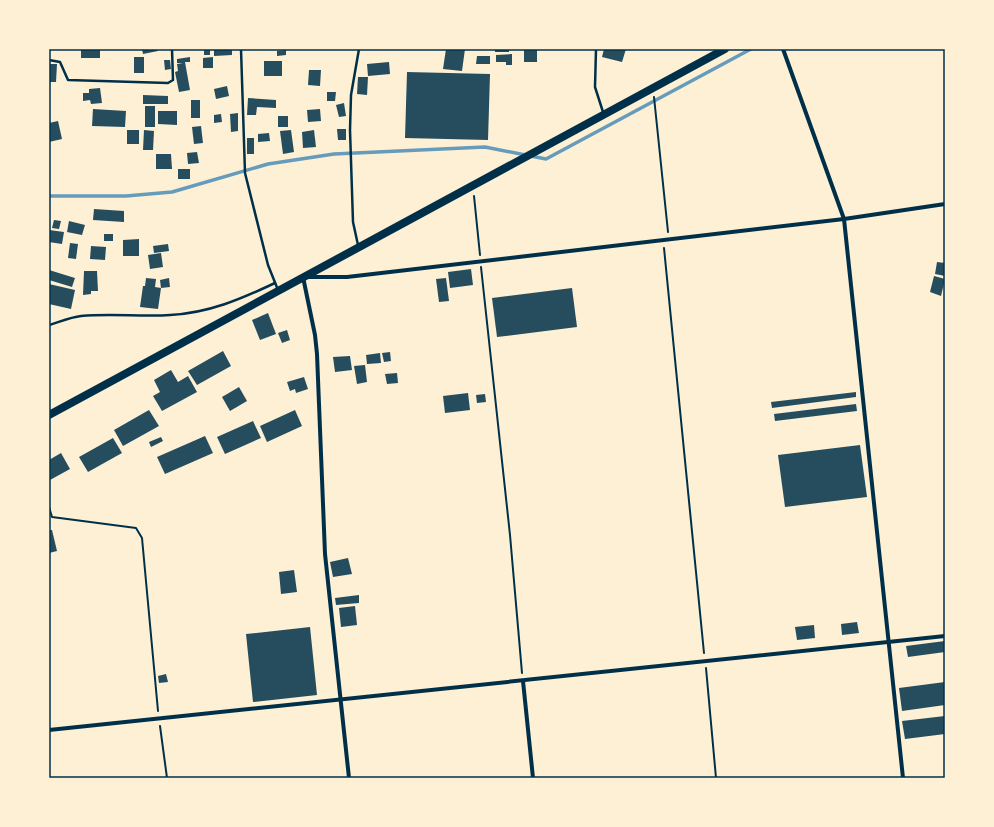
<svg xmlns="http://www.w3.org/2000/svg" width="994" height="827" font-family="Lato,sans-serif">
<rect width="100%" height="100%" fill="#fdf0d5"/>
<g fill="none" stroke-linecap="round" stroke-linejoin="round">
<path stroke="#669bbc" stroke-width="3.5" d="M49,196H126L172,192L268,164L334,154L485,147L546,159L751,49"/>
</g>
<g fill="#264d5e">
<rect x="81" y="49" width="19" height="9"/>
<path d="M142,49H157L158,51L143,54Z"/>
<rect x="204" y="49" width="6" height="6"/>
<path d="M214,49H232V55L214,56Z"/>
<path d="M446,49H465L462,71L443,69Z"/>
<rect x="495" y="49" width="14" height="3"/>
<rect x="524" y="49" width="13" height="13"/>
<path d="M604,49H626L622,62L602,57Z"/>
<path d="M286,50V55L277,56V51Z"/>
<path d="M512,54V65H506V62H496V55Z"/>
<path d="M477,56H490V64H476Z"/>
<rect x="134" y="57" width="10" height="16"/>
<path d="M190,57V62H185L190,90L179,92L175,72L178,71L177,64L183,63H177V59Z"/>
<path d="M213,57V68H203V58Z"/>
<path d="M164,60H170L171,69L165,70Z"/>
<rect x="264" y="61" width="18" height="15"/>
<path d="M389,62L390,74L368,76L367,64Z"/>
<path d="M49,64H57L56,82H49Z"/>
<path d="M309,70H321L320,86L308,85Z"/>
<path d="M407,72L490,74L488,140L405,138Z"/>
<path d="M358,77H368L367,95L357,94Z"/>
<path d="M227,86L229,96L216,99L214,89Z"/>
<path d="M100,88L102,103L91,104L90,100L83,101V93H89V89Z"/>
<path d="M327,92H336L335,101H327Z"/>
<path d="M143,95L168,96V104H143Z"/>
<path d="M248,98L276,100V108L257,107L256,115H247Z"/>
<rect x="191" y="100" width="9" height="18"/>
<path d="M344,103L346,116L339,117L336,105Z"/>
<rect x="145" y="106" width="10" height="21"/>
<path d="M93,109L126,111L125,127L92,126Z"/>
<path d="M320,109L321,121L308,122L307,110Z"/>
<path d="M158,111H177V125L158,124Z"/>
<path d="M238,113V131L231,132L230,114Z"/>
<path d="M221,114L222,122L214,123V115Z"/>
<rect x="278" y="116" width="10" height="11"/>
<path d="M58,121L62,139L49,142V123Z"/>
<path d="M201,126L203,143L194,144L192,127Z"/>
<path d="M337,129H346V140H338Z"/>
<rect x="127" y="130" width="12" height="14"/>
<path d="M144,130L154,131L153,150H143Z"/>
<path d="M291,130L294,152L283,154L280,131Z"/>
<path d="M314,130L316,147L303,148L302,132Z"/>
<path d="M269,133L270,141L258,142V134Z"/>
<rect x="247" y="138" width="7" height="16"/>
<path d="M197,152L199,163L188,164L187,153Z"/>
<path d="M156,154H171L172,169H156Z"/>
<rect x="178" y="169" width="12" height="10"/>
<path d="M94,209L124,211V222L93,220Z"/>
<path d="M54,220L61,221L59,229L52,228Z"/>
<path d="M69,221L85,225L82,235L67,232Z"/>
<path d="M49,230L64,232L62,244L49,242Z"/>
<rect x="104" y="234" width="9" height="7"/>
<path d="M139,239V256H123V240Z"/>
<path d="M70,243L78,244L76,259L68,258Z"/>
<path d="M168,244L169,251L154,253L153,246Z"/>
<path d="M91,246L106,247L105,260L90,259Z"/>
<path d="M161,253L163,267L150,269L148,255Z"/>
<path d="M937,262L945,263V276L935,274Z"/>
<path d="M471,269L473,285L450,288L448,272Z"/>
<path d="M49,270L75,278L72,287L49,280Z"/>
<path d="M84,271H97L98,291H91V294L83,295Z"/>
<path d="M934,276L945,279L941,296L930,292Z"/>
<path d="M146,278L156,279L155,287L161,288L158,309L140,307L143,286H145Z"/>
<path d="M169,278L170,287L161,288L160,280Z"/>
<path d="M446,278L449,301L439,302L436,279Z"/>
<path d="M49,284L75,290L71,309L49,304Z"/>
<path d="M572,288L577,327L497,337L492,298Z"/>
<path d="M268,313L276,334L260,340L252,320Z"/>
<path d="M287,330L290,340L282,343L278,333Z"/>
<path d="M223,351L231,366L197,385L188,371Z"/>
<path d="M390,352L391,361L384,362L382,353Z"/>
<path d="M380,353L381,363L367,364L366,355Z"/>
<path d="M350,356L352,370L335,372L333,357Z"/>
<path d="M365,365L367,382L357,384L354,366Z"/>
<path d="M171,370L178,382L188,376L197,392L162,411L153,396L160,392L154,380Z"/>
<path d="M397,373L398,383L387,384L385,374Z"/>
<path d="M304,377L308,389L296,393L295,389L290,391L287,382Z"/>
<path d="M239,387L247,401L230,411L222,397Z"/>
<path d="M856,392V397L772,408L771,402Z"/>
<path d="M468,393L470,410L445,413L443,396Z"/>
<path d="M485,394L486,402L477,403L476,395Z"/>
<path d="M856,404L857,411L775,421L774,414Z"/>
<path d="M149,410L159,426L123,446L114,430Z"/>
<path d="M295,410L302,426L267,442L260,426Z"/>
<path d="M253,421L261,438L225,454L217,437Z"/>
<path d="M205,436L213,453L165,474L157,457Z"/>
<path d="M161,437L163,441L151,447L149,442Z"/>
<path d="M113,438L122,453L88,472L79,457Z"/>
<path d="M860,445L867,497L785,507L778,455Z"/>
<path d="M61,453L70,469L50,480L49,460Z"/>
<path d="M49,530H52L57,551L49,553Z"/>
<path d="M348,558L352,574L333,577L330,562Z"/>
<path d="M294,570L297,592L281,594L279,572Z"/>
<path d="M359,595V603L336,605L335,598Z"/>
<path d="M355,606L357,625L341,627L339,608Z"/>
<path d="M857,622L859,633L842,635L841,624Z"/>
<path d="M814,625L815,638L797,640L795,627Z"/>
<path d="M310,627L317,695L253,702L246,634Z"/>
<path d="M945,641V652L908,657L906,646Z"/>
<path d="M166,674L168,682L159,683L158,676Z"/>
<path d="M945,682V705L902,711L899,688Z"/>
<path d="M945,716V734L905,739L902,721Z"/>
</g>
<g fill="none" stroke-linecap="round" stroke-linejoin="round">
<g stroke="#003049" stroke-width="2">
<path d="M654,97L668,232"/>
<path d="M474,196L480,255"/>
<path d="M664,248L704,653"/>
<path d="M481,267L510,535L522,673"/>
<path d="M49,507L52,517L136,528L142,538L158,711"/>
<path d="M706,668L716,778"/>
<path d="M160,726L167,778"/>
</g>
<g stroke="#003049" stroke-width="2.5">
<path d="M241,49L245,173L268,265L278,290"/>
<path d="M596,49L595,87L603,112"/>
<path d="M49,60L60,62L68,80L168,83L173,80L172,49"/>
<path d="M358,245L353,222L350,130L351,95L359,49"/>
<path d="M49,325C59,322 71,317 81,316C111,313 141,317 170,315C209,313 241,299 275,283"/>
</g>
<g stroke="#003049" stroke-width="4">
<path d="M783,49L844,219L903,778"/>
<path d="M523,681L533,778"/>
<path d="M49,730L945,636"/>
<path d="M349,778L325,554L317,354L315,335L303,277H347L844,219L945,204"/>
</g>
<path stroke="#003049" stroke-width="8" d="M49,415L725,49"/>
</g>
<rect width="994" height="827" fill="none" stroke="#fdf0d5" stroke-width="100"/>
<rect x="50" y="50" width="894" height="727" fill="none" stroke="#003049" stroke-width="1.5"/>
</svg>
